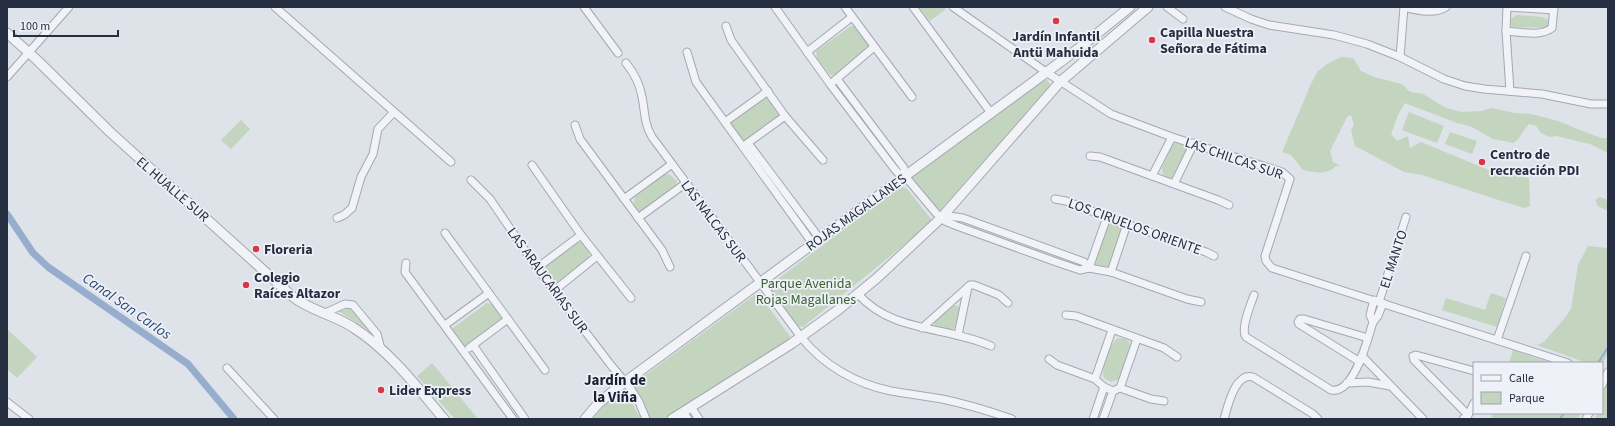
<svg xmlns="http://www.w3.org/2000/svg" width="1615" height="426" font-family="'Source Sans 3',sans-serif">
<rect width="100%" height="100%" fill="#dee2e9"/>
<g fill="#c3d4bf">
<path d="M919,7H943L946,9L930,21Z"/>
<path d="M1516,15L1542,17L1548,20L1549,25L1546,28L1512,27L1510,20Z"/>
<path d="M851,26H855L870,47L835,76L830,75L817,58L816,51Z"/>
<path d="M1341,57L1353,58L1361,71L1374,77L1402,84L1410,92L1423,94L1446,108L1461,112L1482,111L1492,108L1514,113L1531,114L1558,121L1580,130L1601,138H1608V153L1590,144L1573,140L1557,136L1550,137L1541,133L1536,126L1529,124C1523,130 1520,139 1513,143L1493,139L1470,126L1457,123L1405,103L1398,115L1391,134L1397,141L1408,136L1410,148L1421,142L1491,171L1529,178L1530,206L1525,208L1514,205L1422,175L1404,172L1355,146L1351,130L1354,125L1351,115L1347,117L1330,151L1333,162L1341,166H1336C1327,175 1316,173 1303,170L1291,155L1282,152L1311,84L1317,72L1327,64Z"/>
<path d="M1043,80H1047L1050,84L1049,87L939,212L912,177Z"/>
<path d="M768,97L780,111V116L747,141L743,142L730,125L731,123L764,98Z"/>
<path d="M1409,112L1444,126L1437,143L1402,130Z"/>
<path d="M241,120L250,129L231,149L221,140Z"/>
<path d="M1450,132L1477,141L1472,154L1445,144Z"/>
<path d="M1177,142L1184,144L1188,149L1174,177L1169,178L1163,174L1162,168L1173,144Z"/>
<path d="M669,174L677,181L675,188L645,210L639,211L634,204L635,197L664,175Z"/>
<path d="M902,187L907,189L931,219V223L803,327L798,326L770,288V285L899,188Z"/>
<path d="M1600,197L1608,200V211L1598,206L1595,200Z"/>
<path d="M1112,221L1123,225L1110,265C1105,267 1098,267 1094,262L1108,223Z"/>
<path d="M578,242C585,242 591,250 589,257L561,281L554,284L545,272L546,266Z"/>
<path d="M1588,246L1608,248V353L1602,365V363H1587L1537,345L1544,342L1564,319L1571,309L1578,265Z"/>
<path d="M1491,293L1506,298L1497,327L1442,310L1446,298L1485,310Z"/>
<path d="M756,294L760,295L788,334L790,337L789,341L666,419H649L633,384Z"/>
<path d="M487,303C494,303 501,313 503,320L465,350L453,331V328Z"/>
<path d="M954,305L958,306L960,310L955,328L949,330L934,327L935,321Z"/>
<path d="M350,308L356,311L370,331L338,311Z"/>
<path d="M7,329L37,357L17,378L7,369Z"/>
<path d="M1118,338L1126,339L1132,346L1120,379L1111,382L1104,378C1100,370 1110,342 1118,338Z"/>
<path d="M1513,350L1551,363H1509Z"/>
<path d="M432,363L478,419H455L417,376Z"/>
<path d="M1608,380V419H1595L1598,413H1602V383Z"/>
<path d="M622,392L627,394L641,419H592L609,401Z"/>
<path d="M1493,413H1581L1578,419H1491Z"/>
</g>
<g fill="none" stroke-linecap="round" stroke-linejoin="round">
<g stroke="#96adcd" stroke-width="2">
<path d="M1598,363L1608,347"/>
<path d="M1560,419L1564,413"/>
</g>
<path stroke="#96adcd" stroke-width="7" d="M7,214L33,253L48,267L188,364L234,419"/>
<g stroke="#a3a8b4" stroke-width="9">
<g id="minor">
<path d="M275,7L451,162"/>
<path d="M584,7L618,53"/>
<path d="M775,7L830,84L893,167L898,173L905,176L936,213L945,221L957,226L1059,263L1080,270L1089,268L1111,272L1187,299L1201,302"/>
<path d="M845,7L912,97"/>
<path d="M913,7L991,113"/>
<path d="M953,7L1046,72L1111,114L1172,137L1282,172L1290,179L1265,256L1266,261L1272,268L1568,363"/>
<path d="M1167,7L1183,19"/>
<path d="M1225,7L1251,19L1269,25L1334,35L1367,44L1400,57L1444,79L1465,86L1484,89L1542,94L1591,104H1608"/>
<path d="M1404,7C1417,11 1435,14 1446,7"/>
<path d="M1507,7L1506,31L1510,91"/>
<path d="M1507,7L1554,10"/>
<path d="M726,26L731,40L785,116L823,160"/>
<path d="M1506,31C1521,32 1540,37 1552,28L1554,7"/>
<path d="M687,52L696,82L813,244"/>
<path d="M807,52L852,17"/>
<path d="M1400,57L1404,7"/>
<path d="M626,63C634,73 640,84 642,97C645,111 644,124 652,137L801,337C823,365 856,384 891,391C908,394 925,396 942,399C966,404 989,411 1012,419"/>
<path d="M7,77L69,7"/>
<path d="M837,79L904,168L905,176"/>
<path d="M834,81L874,47"/>
<path d="M725,122L768,91"/>
<path d="M575,125L580,139L662,250L670,267"/>
<path d="M748,143L820,239"/>
<path d="M745,145L785,116"/>
<path d="M1090,156L1100,157L1218,200L1229,205"/>
<path d="M532,165L581,235L631,298"/>
<path d="M1152,176L1172,137"/>
<path d="M471,180L490,199L537,268L610,364L630,388L639,402L646,419"/>
<path d="M1174,184L1194,143"/>
<path d="M624,199L672,164"/>
<path d="M1055,199L1066,201L1107,217L1206,252L1214,256"/>
<path d="M337,218L344,215L352,208L361,177L373,154L378,129L394,112"/>
<path d="M638,218L686,183"/>
<path d="M941,218L949,216L963,218L1084,262L1089,268"/>
<path d="M445,233L545,370"/>
<path d="M406,263L405,272L513,419"/>
<path d="M537,268L581,235"/>
<path d="M1089,268L1107,217"/>
<path d="M1111,272L1127,224"/>
<path d="M555,290L597,256"/>
<path d="M858,294C892,333 947,326 991,346"/>
<path d="M1254,295C1251,304 1240,329 1246,337L1331,390C1354,395 1368,338 1373,322"/>
<path d="M1374,300L1370,315L1373,322L1378,316L1383,303"/>
<path d="M1379,302L1406,217"/>
<path d="M325,313L345,304L353,305L377,334L381,349"/>
<path d="M1066,315L1076,316L1164,348L1177,357"/>
<path d="M445,325L489,293"/>
<path d="M922,328L970,285H974L999,295L1008,303"/>
<path d="M958,335L968,287"/>
<path d="M1497,340L1526,256"/>
<path d="M473,345L525,419"/>
<path d="M469,348L508,319"/>
<path d="M1362,356L1423,419"/>
<path d="M1049,359L1057,365L1095,379L1104,387L1113,391L1120,388L1151,399L1164,401"/>
<path d="M1360,362L1299,324L1298,322L1300,319H1304L1368,338"/>
<path d="M227,368L274,419"/>
<path d="M1095,379L1112,330"/>
<path d="M1347,383L1368,382L1390,386"/>
<path d="M1602,385L1608,372"/>
<path d="M1120,388L1137,339"/>
<path d="M7,402L29,419"/>
<path d="M691,407L699,419"/>
<path d="M683,412L688,419"/>
<path d="M1468,415L1414,360L1413,356L1416,355L1474,371"/>
<path d="M1093,419L1104,387"/>
<path d="M1103,419L1113,391"/>
<path d="M1224,419C1228,406 1235,372 1253,377L1313,414L1318,419"/>
<path d="M1463,419L1468,415L1474,403"/>
<path d="M1586,419L1589,413"/>
</g>
</g>
<g stroke="#a3a8b4" stroke-width="11">
<g id="tertiary">
<path d="M7,33L37,60L110,132L292,296C310,311 335,315 354,328C390,351 417,387 444,419"/>
<path d="M585,419L597,405L614,390L1078,49L1130,7"/>
<path d="M672,419L791,344L838,310L877,278L941,218L1060,82L1148,7"/>
</g>
</g>
<use href="#minor" stroke="#f1f3f7" stroke-width="7"/>
<use href="#tertiary" stroke="#f1f3f7" stroke-width="9"/>
</g>
<g fill="#db3646" stroke="#eef1f7" stroke-width="1.5">
<circle cx="1056" cy="21" r="4"/>
<circle cx="1152" cy="40" r="4"/>
<circle cx="1482" cy="162" r="4"/>
<circle cx="256" cy="249" r="4"/>
<circle cx="246" cy="285" r="4"/>
<circle cx="381" cy="390" r="4"/>
</g>
<g text-anchor="middle" stroke-width="3.5" stroke-linejoin="round" paint-order="stroke">
<g font-size="14" font-weight="bold" fill="#262e42" stroke="#eef1f7" text-anchor="start">
<text x="1160" y="37">Capilla Nuestra<tspan x="1160" dy="16">Señora de Fátima</tspan></text>
<text x="1056" y="41" text-anchor="middle">Jardín Infantil<tspan x="1056" dy="16">Antü Mahuida</tspan></text>
<text x="1490" y="159">Centro de<tspan x="1490" dy="16">recreación PDI</tspan></text>
<text x="264" y="254">Floreria</text>
<text x="254" y="282">Colegio<tspan x="254" dy="16">Raíces Altazor</tspan></text>
<text x="389" y="395">Lider Express</text>
</g>
<g font-size="14" fill="#262e42" stroke="#eef1f7">
<text transform="translate(1234 158) rotate(19)" y="5">LAS CHILCAS SUR</text>
<text transform="translate(173 189) rotate(41)" y="5">EL HUALLE SUR</text>
<text transform="translate(856 212) rotate(-36)" y="5">ROJAS MAGALLANES</text>
<text transform="translate(714 221) rotate(53)" y="5">LAS NALCAS SUR</text>
<text transform="translate(1135 226) rotate(20)" y="5">LOS CIRUELOS ORIENTE</text>
<text transform="translate(1393 259) rotate(-72)" y="5">EL MANTO</text>
<text transform="translate(548 280) rotate(54)" y="5">LAS ARAUCARIAS SUR</text>
</g>
<g font-size="14" fill="#385f32" stroke="#eef1f7">
<text x="806" y="288">Parque Avenida<tspan x="806" dy="16">Rojas Magallanes</tspan></text>
</g>
<g font-size="15" font-style="italic" fill="#2c4a7a" stroke="#eef1f7">
<text transform="translate(127 306) rotate(35)" y="5">Canal San Carlos</text>
</g>
<g font-size="15" font-weight="bold" fill="#182033" stroke="#eef1f7">
<text x="615" y="385">Jardín de<tspan x="615" dy="17">la Viña</tspan></text>
</g>
</g>
<rect width="1615" height="426" fill="none" stroke="#262e42" stroke-width="16"/>
<rect x="1473" y="362" width="130" height="52" fill="#eef1f7" stroke="#9ea3af"/>
<rect x="1481" y="375" width="20" height="6" fill="#f1f3f7" stroke="#9ea3af"/>
<text x="1509" y="382" font-size="12" fill="#262e42">Calle</text>
<rect x="1481" y="392" width="20" height="12" fill="#c3d4bf" stroke="#9ea3af"/>
<text x="1509" y="402" font-size="12" fill="#262e42">Parque</text>
<path d="M14 30v6h104v-6" fill="none" stroke="#262e42" stroke-width="2"/>
<text x="20" y="30" font-size="12" fill="#262e42" stroke="#eef1f7" stroke-width="3" paint-order="stroke">100 m</text>
</svg>
